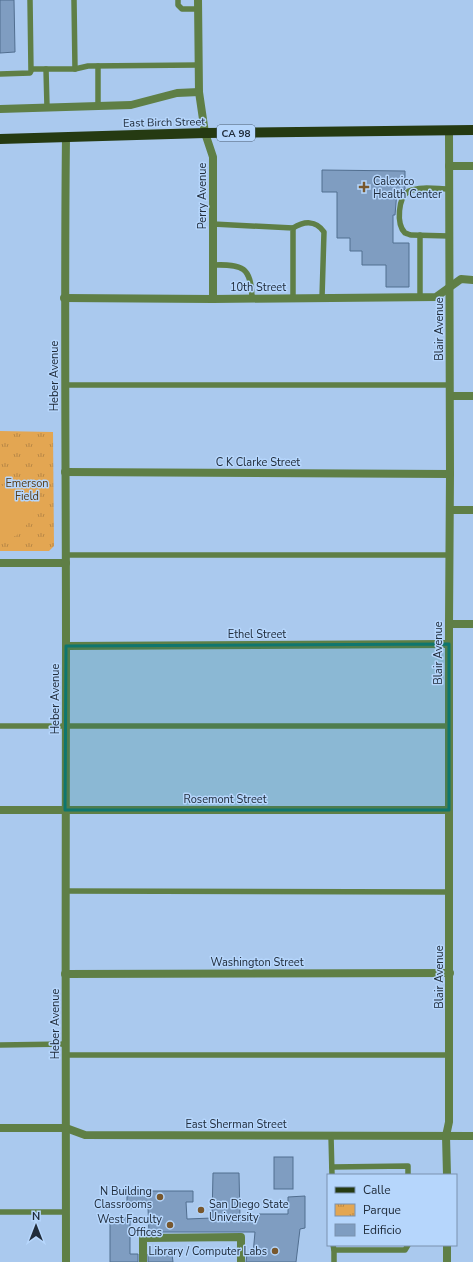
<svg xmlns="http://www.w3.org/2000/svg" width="473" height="1262" font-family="'Nunito Sans',sans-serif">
<defs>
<pattern id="park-tufts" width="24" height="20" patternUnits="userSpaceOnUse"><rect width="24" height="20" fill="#e3a652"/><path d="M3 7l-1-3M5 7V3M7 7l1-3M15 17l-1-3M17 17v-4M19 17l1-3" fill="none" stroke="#b88745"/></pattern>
</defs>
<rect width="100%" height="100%" fill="#aac9ee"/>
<path fill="url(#park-tufts)" d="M0,431L53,432L54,546L49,551H0Z"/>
<path fill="#e3a652" d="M18,484L33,488L34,517L16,536H0V486Z"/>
<g fill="#7f9dc1" stroke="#516e8f">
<path d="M0,0H14L15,52L0,53Z"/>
<path d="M322,170L405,171V189L403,191H397L395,215H393V243H409V287H386V265H362V251H350V238H337V192H322Z"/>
<rect x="274" y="1157" width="19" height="32"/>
<path d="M213,1173H239L240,1218H259V1214H288V1197L305,1196V1228L300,1229L296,1262H246L247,1254H253L255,1232H149L148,1208H127V1189H137V1191H193V1202H186L187,1219L212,1218Z"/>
<path d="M114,1218H130V1254H138V1262H110V1221H114Z"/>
<path d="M148,1254H172L173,1262H148Z"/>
</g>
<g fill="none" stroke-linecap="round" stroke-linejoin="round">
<g stroke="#5f7f46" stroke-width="5.5">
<path d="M74,0L75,69"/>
<path d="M178,0V5L182,9H198"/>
<path d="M98,66V106"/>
<path d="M32,69H75L88,66L199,65"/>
<path d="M46,69L47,107"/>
<path d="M0,74L30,73L31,71L30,0"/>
<path d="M449,189C437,189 421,186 409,191C398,197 396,224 405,233C406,233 410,235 411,235L449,236"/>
<path d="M213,224L293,228V298"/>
<path d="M293,228C304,221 316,220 324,232L322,298"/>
<path d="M213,265C243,264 251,267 252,298"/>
<path d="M420,297V235"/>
<path d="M65,385H450"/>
<path d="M65,555H449"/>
<path d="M0,726H449"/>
<path d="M65,891L449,892"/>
<path d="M0,1045L66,1044"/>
<path d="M66,1055H450"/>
<path d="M331,1136L332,1175"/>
<path d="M332,1167L408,1166V1175"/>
<path d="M0,1212H66"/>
<path d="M333,1245L334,1250H405L408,1245"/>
<path d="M334,1250V1262"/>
</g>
<g stroke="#5f7f46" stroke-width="8">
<path d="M198,0L199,92L205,133L213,157V299"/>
<path d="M0,109L131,105L177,93L199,92"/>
<path d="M449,166H473"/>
<path d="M64,298L213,299L436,297L461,279L473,280"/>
<path d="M450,396H473"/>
<path d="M65,472L450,474"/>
<path d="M450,510H473"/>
<path d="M0,563H66"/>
<path d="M449,624H473"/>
<path d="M66,646L449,644"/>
<path d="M0,810H449"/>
<path d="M65,974L450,973"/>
<path d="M0,1128H66L85,1135L473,1136"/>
<path d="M447,1175L446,1136L449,1122V624L450,474L449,131"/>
<path d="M447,1245V1262"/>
<path d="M66,1262C65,1057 66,851 66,646C66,476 64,307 66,137"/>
<path d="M143,1262V1238L241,1237V1262"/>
</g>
<path stroke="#253a12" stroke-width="10" d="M0,139L205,133L473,130"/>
</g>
<path fill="#0f766e" fill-opacity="0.2" stroke="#0f766e" stroke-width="3" stroke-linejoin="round" d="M449,644V810H65L66,646Z"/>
<g fill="#78582e" stroke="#b6d6fc" stroke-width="1.5">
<path d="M362 181h4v4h4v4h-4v4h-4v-4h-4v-4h4z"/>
<circle cx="160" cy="1197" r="4"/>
<circle cx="201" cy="1210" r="4"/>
<circle cx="170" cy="1225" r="4"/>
<circle cx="275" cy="1251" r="4"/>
</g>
<g text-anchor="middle" stroke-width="3" stroke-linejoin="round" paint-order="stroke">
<rect fill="#b6d6fc" stroke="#4d5f75" stroke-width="1" x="217" y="125" width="38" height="16" rx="3"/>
<g font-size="10" font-weight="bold" fill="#202c3b">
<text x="236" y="137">CA 98</text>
</g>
<g font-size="11" fill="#202c3b" stroke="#b6d6fc">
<text transform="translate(164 122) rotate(-1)" y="4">East Birch Street</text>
<text transform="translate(202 196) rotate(-90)" y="4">Perry Avenue</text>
<text x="258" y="291">10th Street</text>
<text transform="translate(439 329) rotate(-90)" y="4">Blair Avenue</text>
<text transform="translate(54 376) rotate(-90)" y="4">Heber Avenue</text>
<text x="258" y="466">C K Clarke Street</text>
<text x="257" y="638">Ethel Street</text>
<text transform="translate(438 653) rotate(-90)" y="4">Blair Avenue</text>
<text transform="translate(55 699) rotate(-90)" y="4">Heber Avenue</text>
<text x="225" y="803">Rosemont Street</text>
<text x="257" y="966">Washington Street</text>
<text transform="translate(439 977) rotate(-90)" y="4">Blair Avenue</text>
<text transform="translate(55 1024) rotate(-90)" y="4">Heber Avenue</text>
<text x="236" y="1128">East Sherman Street</text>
</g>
<g font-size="11" fill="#202c3b" stroke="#b6d6fc" text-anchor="end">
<text x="373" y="185" text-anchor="start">Calexico<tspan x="373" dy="13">Health Center</tspan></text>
<text x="152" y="1195">N Building<tspan x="152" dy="13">Classrooms</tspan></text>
<text x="209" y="1208" text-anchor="start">San Diego State<tspan x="209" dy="13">University</tspan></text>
<text x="162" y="1223">West Faculty<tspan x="162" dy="13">Offices</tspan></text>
<text x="267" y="1255">Library / Computer Labs</text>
</g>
<g font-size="11" fill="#573b13" stroke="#b6d6fc">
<text x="27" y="487">Emerson<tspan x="27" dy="13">Field</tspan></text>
</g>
</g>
<rect x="327" y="1174" width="130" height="72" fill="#b6d6fc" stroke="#7a92af"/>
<rect x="335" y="1187" width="20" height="6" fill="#253a12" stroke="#7a92af"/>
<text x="363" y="1194" font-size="12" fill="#202c3b">Calle</text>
<rect x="335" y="1204" width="20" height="12" fill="url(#park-tufts)" stroke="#7a92af"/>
<text x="363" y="1214" font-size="12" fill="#202c3b">Parque</text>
<rect x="335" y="1224" width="20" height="12" fill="#7f9dc1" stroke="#7a92af"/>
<text x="363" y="1234" font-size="12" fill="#202c3b">Edificio</text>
<g transform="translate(36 1226)" stroke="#b6d6fc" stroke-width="3" paint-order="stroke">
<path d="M0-3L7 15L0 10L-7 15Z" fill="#202c3b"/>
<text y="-6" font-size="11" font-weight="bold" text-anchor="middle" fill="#202c3b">N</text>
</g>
</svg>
